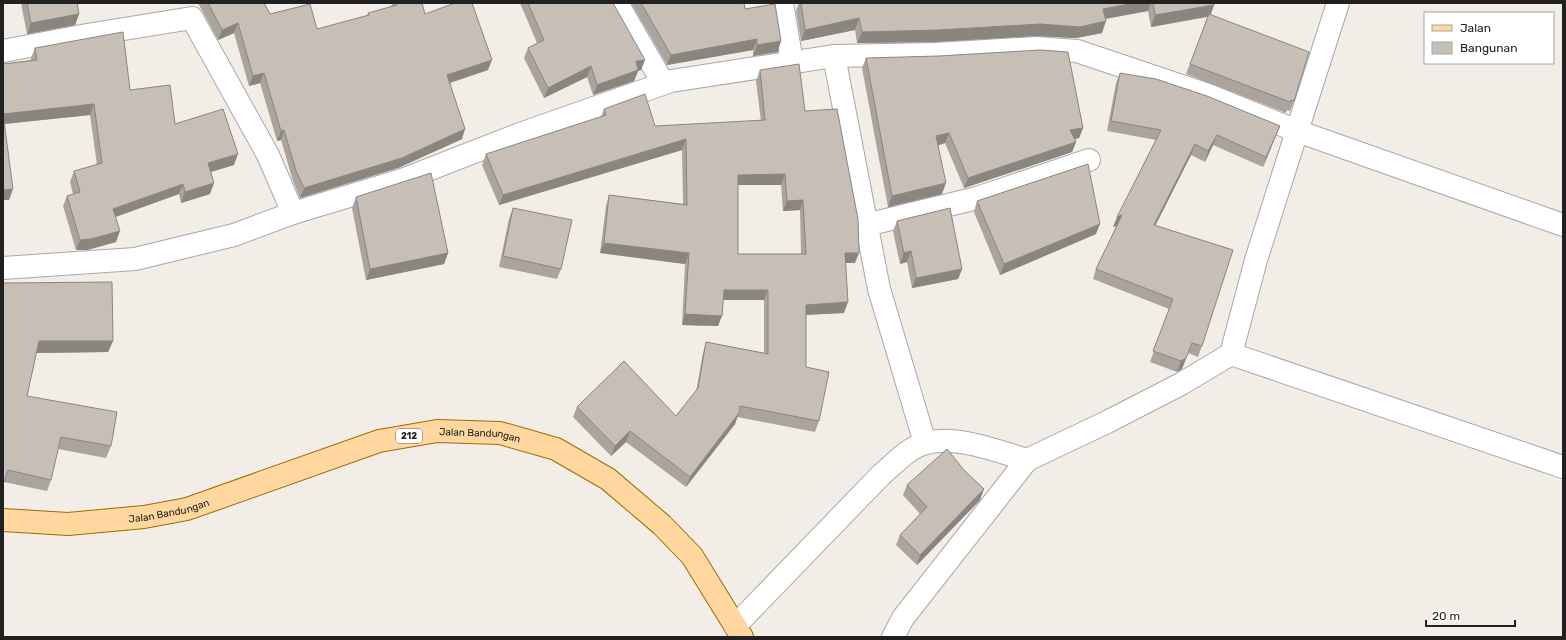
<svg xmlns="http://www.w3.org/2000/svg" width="1566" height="640" font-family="Rubik,sans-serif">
<rect width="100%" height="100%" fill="#f2eee7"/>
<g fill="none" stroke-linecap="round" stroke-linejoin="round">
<g stroke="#a8a8a8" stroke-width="24">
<g id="minor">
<path d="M617,3L663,83"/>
<path d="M782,3L792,62"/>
<path d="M3,51L87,35L192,18L268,155L293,213"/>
<path d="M834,56L879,289L925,443"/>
<path d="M866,225L977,198L1089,160"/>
<path d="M3,268L135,259L234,235L293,213L402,180L520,134L671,81L834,56L935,54L1037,48L1077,51L1208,95L1297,131L1338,3"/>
<path d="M1231,354L1563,467"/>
<path d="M735,626L881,475C894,464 909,447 926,443C956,435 998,451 1027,460"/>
<path d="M893,637L903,618L1027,460L1107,422L1181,384L1231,354L1256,260L1297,131L1563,225"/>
</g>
</g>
<g stroke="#9e6c00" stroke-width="24">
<g id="primary">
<path id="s1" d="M3,520L68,524L144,517L187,509L379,441L437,431L500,433L556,449L608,479L662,525L692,556L742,637"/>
</g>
</g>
<use href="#minor" stroke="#fff" stroke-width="22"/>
<use href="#primary" stroke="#ffd79f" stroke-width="22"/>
</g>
<g fill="#aba39d" fill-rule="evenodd">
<path d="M21,3H77L79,14L75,25L27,34Z"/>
<path d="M198,3H264L270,14L317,29L367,16L368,13L391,7L393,3H422L425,14L488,70L450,83L462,139L398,168L300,198L293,181L281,140L277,141L260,83L249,86L234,33L218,40Z"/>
<path d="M520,3H613L641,70L638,71L634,81L593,95L587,77L544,98L524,58L528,48L537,43Z"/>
<path d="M631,3H744L745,9L778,52L753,56V50L667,65Z"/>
<path d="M799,3H1214V5L1211,14L1294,101L1290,111L1287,110L1286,113L1186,74L1208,17L1151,27L1148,11L1105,19L1102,33L1076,38L1036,36L935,42L857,43L855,30L801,41L796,11Z"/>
<path d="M35,48L130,90L175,124L234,165L210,172V194L181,203L179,194L116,217V242L87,250H76L63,206L67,196L73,194L70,182L74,171L97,165L90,115L5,124L9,200H3V64L31,60V58Z"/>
<path d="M866,58L1083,128L1079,138L1075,139L1076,142L1072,152L964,188L945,143L938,145L942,194L888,207L862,68Z"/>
<path d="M760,70L805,111L855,263H846L844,313L806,315V367L819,421L815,432L737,417L735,424L686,487L626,442L611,456L573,417L577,407L676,416L696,392L703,353L706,342L764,353V300H723L718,326L682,325L685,264L600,253L606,206L609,195L683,204L682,150L499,205L482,165L486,154L601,117L604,109L655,126L761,121L756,81ZM738,185H781L783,211L800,210L801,254H738Z"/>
<path d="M1120,73L1280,126L1263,167L1213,145L1205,162L1191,155L1155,226L1202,346L1198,357L1188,353L1182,369L1177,372L1150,362L1169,309L1093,279L1096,269L1117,226L1113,227L1156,140L1107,131L1116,83Z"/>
<path d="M356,197L448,253L444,264L366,280L352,208Z"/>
<path d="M977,201L1096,234L1000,275L974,212Z"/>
<path d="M513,208L561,269L557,279L499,267L509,219Z"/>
<path d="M897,221L962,269L958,279L912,288L907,262L900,264L893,231Z"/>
<path d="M3,283L113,341L108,352L36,353L27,396L111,446L106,458L58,449L51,480L47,491L4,482Z"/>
<path d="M907,485L980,500L917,565L896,545L900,535L920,514L903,495Z"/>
</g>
<g fill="#8b857f">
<path d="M1134,3H1151L1148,11L1099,20L1103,9Z"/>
<path d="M1214,5L1210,16L1151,27L1155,15Z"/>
<path d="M79,14L75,25L27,34L31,23Z"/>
<path d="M859,18L855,30L801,41L805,30Z"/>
<path d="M1106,21L1102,33L1076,38L1036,36L935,42L857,43L862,32Z"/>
<path d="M238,23L234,33L218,40L222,30Z"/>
<path d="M757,39L753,50L667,65L671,55Z"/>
<path d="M781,41L778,52L753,56L757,45Z"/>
<path d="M492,60L488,70L443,85L447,75Z"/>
<path d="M645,60L641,70L638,71L634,81L593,95L597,85L636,61Z"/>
<path d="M591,66L587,77L544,98L548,88Z"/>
<path d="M264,73L260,83L249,86L253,76Z"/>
<path d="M94,104L90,115L3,124V114Z"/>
<path d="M1280,126L1276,136L1263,167L1266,157Z"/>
<path d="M1083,128L1079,138L1067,141L1070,130Z"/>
<path d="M465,129L462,139L398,168L300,198L304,188Z"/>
<path d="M284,130L281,140L277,141L281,131Z"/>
<path d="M949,133L945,143L933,147L936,136Z"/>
<path d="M1217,135L1213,145L1205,162L1208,151Z"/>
<path d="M686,139L682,150L499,205L503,195Z"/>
<path d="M1076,142L1072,152L964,188L968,178Z"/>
<path d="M1195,144L1191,155L1150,236L1154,225Z"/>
<path d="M238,154L234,165L204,174L208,163Z"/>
<path d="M785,174L781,185H734L738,175Z"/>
<path d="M214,183L210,194L181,203L185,192Z"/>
<path d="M946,183L942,194L888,207L892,196Z"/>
<path d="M183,184L179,194L109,219L113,209Z"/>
<path d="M13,189L9,200H3V190Z"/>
<path d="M803,200L800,210L783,211L787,201Z"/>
<path d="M1122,215L1118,225L1113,227L1117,217Z"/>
<path d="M1100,224L1096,234L1000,275L1004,264Z"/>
<path d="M120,231L116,242L87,250H76L80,240Z"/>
<path d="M604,243L689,253L685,264L600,253Z"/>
<path d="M911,251L907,262L900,264L904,253Z"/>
<path d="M448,253L444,264L366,280L370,269Z"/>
<path d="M845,253H859L855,263H841Z"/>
<path d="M962,269L958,279L912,288L916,278Z"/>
<path d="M724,290H768L764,300H720Z"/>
<path d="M848,302L844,313L802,315L806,305Z"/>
<path d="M685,314L722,316L718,326L682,325Z"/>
<path d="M39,341H113L108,352L34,353Z"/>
<path d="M1192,343L1182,369L1177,372L1181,361Z"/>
<path d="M739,413L735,424L686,487L690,477Z"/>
<path d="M630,431L626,442L611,456L615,446Z"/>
<path d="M984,489L980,500L917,565L920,555Z"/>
</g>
<g fill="#c7beb6" stroke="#8b857f" fill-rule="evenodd">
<path d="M27,3H77L79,14L31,23Z"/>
<path d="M208,3H264L270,14L310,4L317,29L369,15L368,13L397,5V3H422L425,14L455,3H472L492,60L447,75L465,129L402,158L304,188L296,171L284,130L281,131L264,73L253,76L238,23L222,30Z"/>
<path d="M528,3H613L645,60L636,61L638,70L597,85L591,66L548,88L528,48L544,40Z"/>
<path d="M641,3H744L745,9L775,4L781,41L757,45V39L671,55Z"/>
<path d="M801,3H1134L1103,9L1106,21L1080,27L1040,24L939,30L862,32L859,18L805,30Z"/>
<path d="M1153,3H1214V5L1155,15Z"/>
<path d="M1209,14L1309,52L1294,101L1291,100L1290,102L1190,64Z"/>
<path d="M123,32L130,90L170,85L175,124L223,109L238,154L208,163L214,183L185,192L183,184L113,209L120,231L91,239L80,240L67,196L80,192L74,171L102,163L94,104L3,114L13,189L3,190V64L37,60L35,48Z"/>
<path d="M1041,50L1068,52L1083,128L1070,130L1076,142L968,178L949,133L936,136L946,183L892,196L866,58L939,56Z"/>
<path d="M799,64L805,111L837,109L858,219L859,253H845L848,302L806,305V367L829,372L819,421L740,406L739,413L690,477L630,431L615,446L577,407L624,361L676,416L698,388L706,342L768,354V290H724L722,316L685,314L689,253L604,243L609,195L687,205L686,139L503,195L486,154L606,115L604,109L645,94L655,126L765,120L760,70ZM785,174L787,201L803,200L806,254H738V175Z"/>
<path d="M1120,73L1156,79L1207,96L1280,126L1266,157L1217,135L1208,151L1195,144L1154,225L1233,250L1202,346L1192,343L1186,358L1181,361L1153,351L1173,299L1096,269L1122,215L1117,217L1161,130L1111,121Z"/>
<path d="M1088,164L1100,224L1004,264L977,201Z"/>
<path d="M431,173L448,253L370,269L356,197Z"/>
<path d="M513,208L572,220L561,269L503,256Z"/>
<path d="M950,208L962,269L916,278L911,251L904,253L897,221Z"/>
<path d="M112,282L113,341H39L27,396L117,412L111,446L61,437L51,480L8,470L3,485V283Z"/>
<path d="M947,449L964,470L984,489L920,555L900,535L927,507L907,485Z"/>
</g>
<g text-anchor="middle" stroke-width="3" stroke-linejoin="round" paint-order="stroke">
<rect fill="#fff" stroke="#646464" stroke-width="1" x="396" y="429" width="26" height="14" rx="3"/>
<g font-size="9" font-weight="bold" fill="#212121">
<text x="409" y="439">212</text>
</g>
<g font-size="10" fill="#212121" stroke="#fff">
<text dy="4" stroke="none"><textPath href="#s1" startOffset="491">Jalan Bandungan</textPath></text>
<text dy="4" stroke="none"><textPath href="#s1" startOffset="167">Jalan Bandungan</textPath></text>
</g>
</g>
<rect width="1566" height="640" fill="none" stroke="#212121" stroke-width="8"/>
<rect x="1424" y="12" width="130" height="52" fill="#ffffff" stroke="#a6a6a6"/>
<rect x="1432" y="25" width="20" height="6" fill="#ffd79f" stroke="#a6a6a6"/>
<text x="1460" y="32" font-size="12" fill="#212121">Jalan</text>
<rect x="1432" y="42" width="20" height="12" fill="#c7beb6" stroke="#a6a6a6"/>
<text x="1460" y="52" font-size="12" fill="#212121">Bangunan</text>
<path d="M1426 620v6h89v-6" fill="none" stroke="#212121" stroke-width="2"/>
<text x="1432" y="620" font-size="12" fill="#212121" stroke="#ffffff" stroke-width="3" paint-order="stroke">20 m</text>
</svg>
